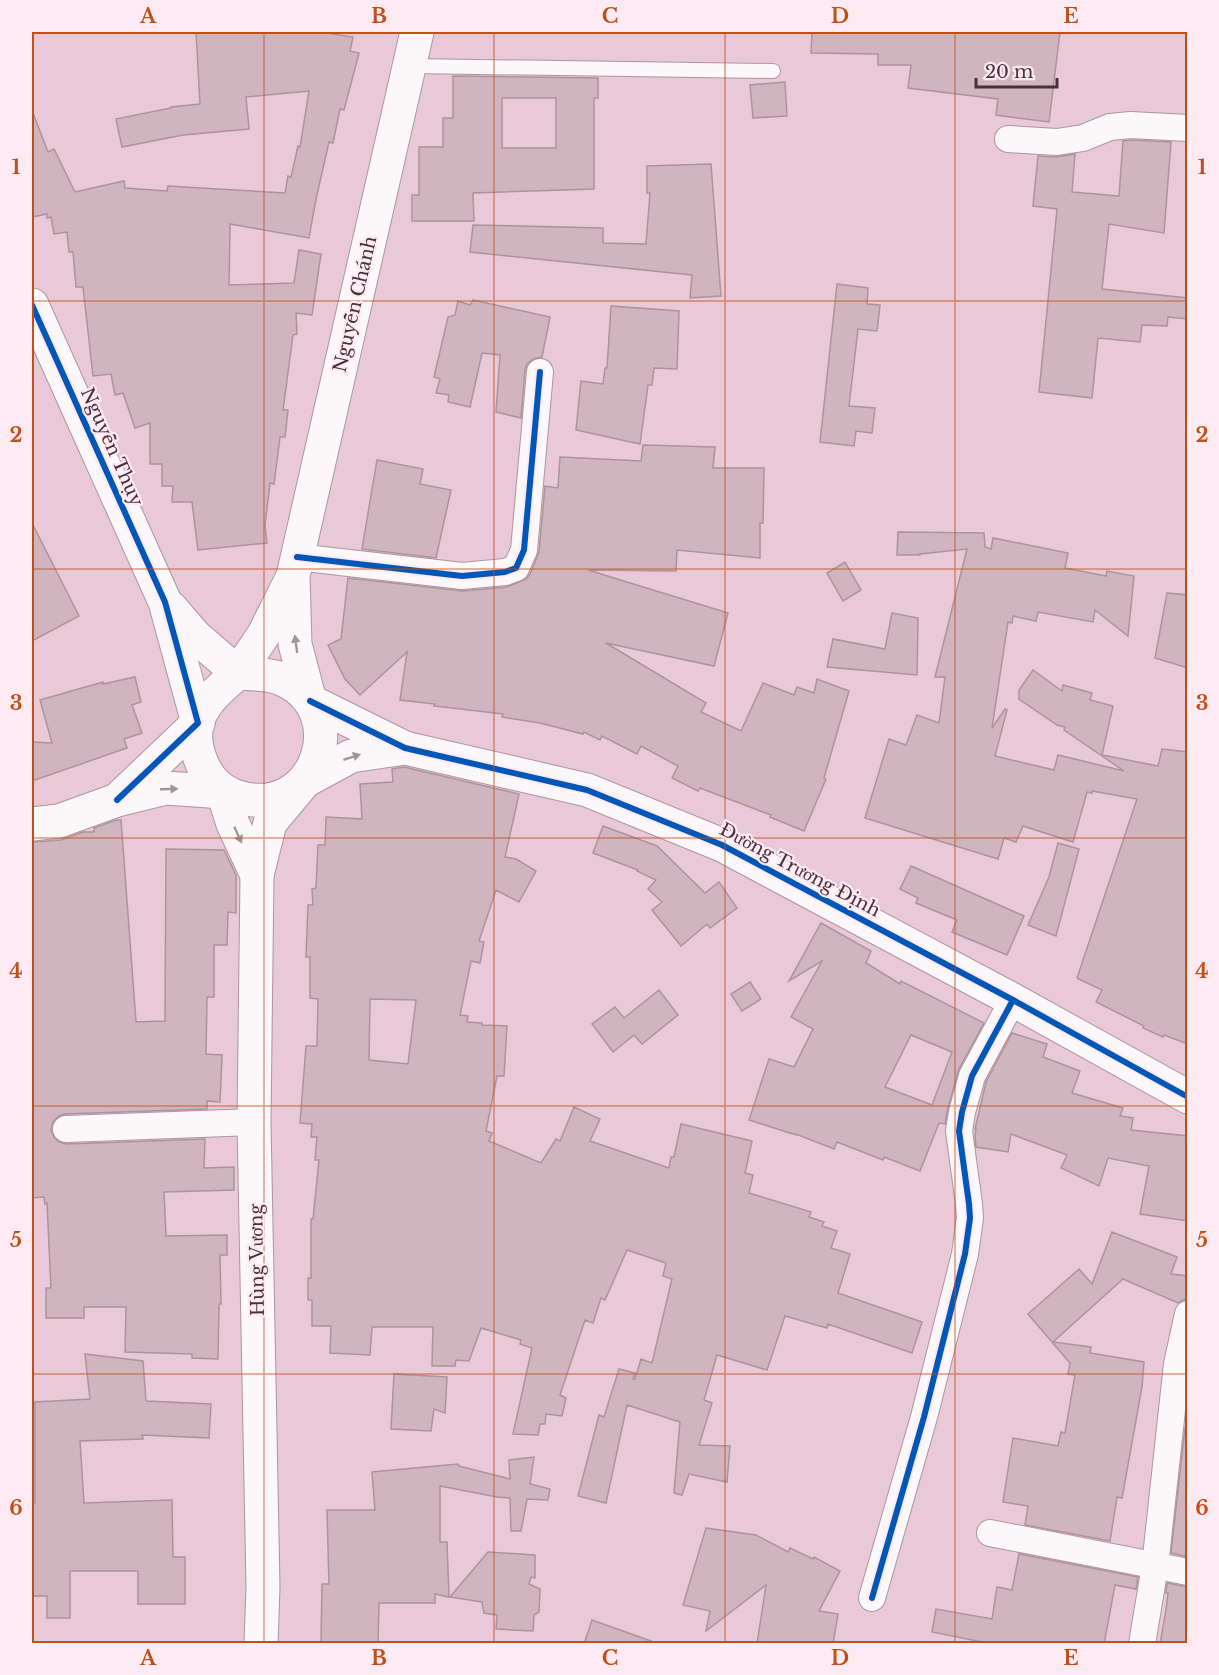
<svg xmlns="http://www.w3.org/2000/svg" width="1219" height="1675" font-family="'Libre Baskerville',serif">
<rect width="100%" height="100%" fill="#e9c8d7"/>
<g fill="#d1b5be" stroke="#ac939c" stroke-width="1.5" fill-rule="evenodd">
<path d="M196,32H320L353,37L350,51L359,53L344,110L340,109L333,143L329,142L316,199L309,238L230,224L229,285L294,283L299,250L321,254L312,315L296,313L297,334L293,335L283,410H288L285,437H280L274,484L270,483L265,525L267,543L198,550L192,502H172L173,486H162V464H150V423L135,428L123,393L115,395L111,374L93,376L83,287H76L73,252H69L67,232L54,234L51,217L47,218V214L32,217L33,113L48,152L54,149L75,192L124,181L125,188L167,191L168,186L285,193L288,176L291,177L298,146L300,147L309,91L246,97L249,129L183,135L122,147L116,119L171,108V107L200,104Z"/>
<path d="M812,32H1060L1049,122L996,115L998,99L908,88L911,65H878V54L811,53Z"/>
<path d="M453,76L598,78V98H594V189L473,193L474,221H412V195H419V147H443V118H453ZM502,98H556V148H502Z"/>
<path d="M785,82L787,116L753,118L750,85Z"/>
<path d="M1131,140L1171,142L1164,233L1109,224L1102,289L1188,298V319L1168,317L1167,326L1142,325L1140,342L1098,338L1092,398L1039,392L1057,209L1033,206L1038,156L1056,157L1075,154L1072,192L1119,196L1123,141Z"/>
<path d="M711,164L721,296L690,298L692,275L470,252L473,225L603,228V243L646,244L650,193H647V166Z"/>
<path d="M837,284L868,288L867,304L880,305L877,331L858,329L849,406L875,408L872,433L856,431L854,446L820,442Z"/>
<path d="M473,300L550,317L542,357L533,359L527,364L525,370L521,418L496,412L500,355L482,353L470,407L448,402L449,395L436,393L440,379L434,377L448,317L455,315L458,301L470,305Z"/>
<path d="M611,306L679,311L677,369L654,368L652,385H648L640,444L576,430L581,381L603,384L605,368H607Z"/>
<path d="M643,445L715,447L713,468H764L763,523H760V558L677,550L676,571L588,570L728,613L714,666L606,643L706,703L701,712L741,731L763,683L794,695L797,687L814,693L817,679L849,691L824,778L826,779L804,831L770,817L771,815L700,788L698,791L672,778L678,766L641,746L637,754L602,736L600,740L584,732L583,734L540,723L502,717L503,714L434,706L435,704L400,700L407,652L360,695L345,679L328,645L341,639L348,578L463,591L507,587L526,579L530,574L539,552L545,486L558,488L560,457L641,461Z"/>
<path d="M377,460L423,469L420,484L451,490L436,558L362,549Z"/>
<path d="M32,523L79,616L32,641Z"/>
<path d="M898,532L984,533L985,547L991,549L993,538L1068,553L1065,568L1106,576L1107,571L1134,576L1128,636L1095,610L1093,622L1038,612L1036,621L1013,616L1012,623L1008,622L992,728L1005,709L1007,710L995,756L1054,770L1058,755L1124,771L1064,730L1065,727L1057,725L1019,699V690L1033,670L1062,691L1063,685L1092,693L1090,700L1113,706L1102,755L1158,766L1162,749L1188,752V1044L1164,1035L1163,1037L1143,1028L1144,1026L1096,1002L1102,990L1077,978L1137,799L1092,791V793L1087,792L1073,842L1023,826L1016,842L1004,838L998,859L865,818L889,739L906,745L917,715L939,723L945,677H935L967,549L920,554V555H897Z"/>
<path d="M845,562L861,590L843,601L827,573Z"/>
<path d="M1167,593L1188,595V668L1155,658Z"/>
<path d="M892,613L918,618L917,675L827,667L833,639L885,649Z"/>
<path d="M135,677L141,702L132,705L142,733L124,739L127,748L32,781V742L52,743L40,700L103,682V684Z"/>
<path d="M404,767L519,794L505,857L516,859L536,871L519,902L496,890L479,941L484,942L480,963L471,961L460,1015L468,1016L467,1022L482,1023V1025L507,1026L504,1076H497L486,1131L492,1133L489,1141L541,1163L556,1139L560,1141L574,1107L600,1119L590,1141L669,1168L671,1157H674L681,1124L752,1141L745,1173L753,1175L749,1193L811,1212L809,1217L824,1222L822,1226L837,1231L831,1248L850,1254L838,1293L922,1322L912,1353L828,1324L827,1328L785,1316L767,1370L717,1355L704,1400L712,1403L699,1445L730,1446L727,1482L689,1474L682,1495L674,1493L680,1422L627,1405L606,1503L578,1496L599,1415L604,1417L619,1369L635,1373L633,1379H635L641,1359L652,1363L672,1279L663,1276L666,1263L627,1250L605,1300L601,1298L593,1323L585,1320L560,1395L566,1398L562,1416L546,1414L545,1424H540L538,1435L513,1434L532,1348L520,1344L521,1340L481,1328L469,1361L456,1360L455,1366H432L433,1327H372L370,1355L330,1353L331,1326H312V1300H308V1278H311V1219H313L319,1160H315L317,1137H311L312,1124L300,1123L306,1046H317L318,999L310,998V957H306L308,905H313L312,889L316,888L318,845H325L326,817L362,819L360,784L393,782L392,769ZM370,999L416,1000L408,1064L369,1060Z"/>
<path d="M116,820H121L136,1022L165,1021L166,849L224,850L236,875V913L228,912L227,945H214V997H207L206,1054L222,1055L220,1102L207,1101V1109L65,1114L59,1116L53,1122L51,1130L54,1137L59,1142L67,1144L205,1139L204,1168L234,1167V1190L164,1192L166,1236L227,1235V1255H220L221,1304H219L218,1359L192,1358V1354L125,1352L126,1307H84V1318H46V1288H51L47,1203L45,1204L44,1197L32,1198V842L61,840L83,832H94V828Z"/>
<path d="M603,826L657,846L705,893L719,882L737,908L710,928L707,924L681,946L652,910L662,902L648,889L656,880L637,871L638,870L593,853Z"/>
<path d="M1058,843L1079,849L1056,936L1028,925L1049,877Z"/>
<path d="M911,866L1024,916L1007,955L952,932L957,920L916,903L918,898L900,889Z"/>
<path d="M821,923L871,951L866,963L900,984L901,981L984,1023L959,1069L948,1108L945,1124L939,1123L920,1171L884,1157L883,1160L837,1142L834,1149L796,1134V1135L749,1120L769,1059L794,1067L813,1029L791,1017L822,961L789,981ZM911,1035L952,1052L932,1105L885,1087Z"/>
<path d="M750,982L761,999L742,1011L731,994Z"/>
<path d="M659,990L678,1015L642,1044L634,1035L613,1052L592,1024L615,1007L624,1018Z"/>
<path d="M1012,1033L1047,1044L1043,1057L1080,1071L1072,1093L1123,1108L1120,1116L1133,1118L1131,1130L1188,1136V1221L1140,1214L1149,1166L1108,1158L1099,1186L1061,1168L1067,1155L1011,1134L1008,1152L976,1147L975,1135L976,1129H975L986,1082Z"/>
<path d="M1112,1232L1177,1257L1171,1274L1188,1276V1299L1183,1300L1178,1303L1123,1279L1053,1342L1091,1347L1090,1353L1144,1362L1142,1387L1122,1498L1117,1497L1110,1541L1025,1525L1028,1506L1003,1502L1013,1438L1058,1446L1061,1432L1065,1433L1075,1375L1068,1374L1070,1363L1028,1314L1079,1269L1092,1284Z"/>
<path d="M85,1354L143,1361L146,1401L211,1404L209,1438L142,1435L143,1439L80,1441L84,1503L172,1500L173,1557H185V1604H138V1571H70V1618H47V1596H32V1503H35V1402L90,1399Z"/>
<path d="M394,1374L447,1377L445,1413L434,1409L431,1431L391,1429Z"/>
<path d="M1185,1428H1188V1557L1171,1553Z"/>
<path d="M534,1457L530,1484L550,1489L548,1500L527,1499L521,1531H511L510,1498L497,1497L440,1486V1542H447L449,1597L435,1594V1603H379L378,1643H321L322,1584H329L327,1510H375L372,1472L458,1464L459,1466L510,1479L509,1460Z"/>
<path d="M706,1528L756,1535L788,1552L790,1548L813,1559L814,1557L840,1571L819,1611L838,1614L833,1644H757L766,1585L706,1631L710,1611L683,1605Z"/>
<path d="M488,1552L535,1555V1578L531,1577L529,1584L540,1589L539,1612L534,1615L533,1631L496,1629L497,1615L484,1613L482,1602L450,1597Z"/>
<path d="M1019,1554L1138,1577L1136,1589L1115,1585L1104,1644H992L932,1632L936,1609L992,1619L997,1587L1012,1590Z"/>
<path d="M1167,1583L1188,1587V1644H1160L1166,1610L1168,1593H1166Z"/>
<path d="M592,1620L651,1641L650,1644H584Z"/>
</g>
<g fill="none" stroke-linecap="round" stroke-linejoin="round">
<g stroke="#ae95a1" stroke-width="16">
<path id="lane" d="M410,66L773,71"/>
</g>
<g stroke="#ae95a1" stroke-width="28">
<g id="street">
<path d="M1008,139L1057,142L1083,138L1110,127L1131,125L1188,128"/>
<path d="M297,557L462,576L505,572L516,568L524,550L540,372"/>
<path d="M66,1129L254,1122"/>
<path d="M990,1533L1188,1572"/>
<path d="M872,1598L924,1417L965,1254L970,1218L969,1204L959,1131L962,1112L972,1076L1013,1000"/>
<path d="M1142,1644L1155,1566L1177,1364L1188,1314"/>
</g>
</g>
<g stroke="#ae95a1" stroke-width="35">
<g id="secondary">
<path d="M417,32L293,576L295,644L310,701L405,748L587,790L722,845L1013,1000L1188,1097"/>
<path d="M32,305L165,602L198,723L117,800"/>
<path d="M171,608L195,636L238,673L264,634L292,578"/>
<path d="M238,673C251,674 267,674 279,678C356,707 317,824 235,796C213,788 202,770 197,748C189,714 215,692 238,673Z"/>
<path d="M32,824L59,821L117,800L166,788L223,792L233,824L257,875"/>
<path d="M261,1644L263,1587L254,1122L257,875L270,823L305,781L351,756L405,748"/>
</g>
</g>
<use href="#lane" stroke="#fcf7f9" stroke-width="14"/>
<use href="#street" stroke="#fcf7f9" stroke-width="26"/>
<use href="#secondary" stroke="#fcf7f9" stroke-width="33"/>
<g stroke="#fdeaf2" stroke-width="10">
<g id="cycleway">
<path d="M32,305L165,602L198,723L117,800"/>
<path d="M297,557L462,576L505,572L516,568L524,550L540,372"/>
<path d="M310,701L405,748L587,790L722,845L1013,1000L1188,1097"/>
<path d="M872,1598L924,1417L965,1254L970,1218L969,1204L959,1131L962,1112L972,1076L1013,1000"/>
</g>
</g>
<use href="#cycleway" stroke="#0057b8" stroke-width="6"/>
</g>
<defs><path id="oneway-solid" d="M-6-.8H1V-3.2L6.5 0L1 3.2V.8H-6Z" transform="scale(1.5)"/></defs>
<g fill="#a2949a">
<use href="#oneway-solid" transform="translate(296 644) rotate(-98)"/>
<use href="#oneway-solid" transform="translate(352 757) rotate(-18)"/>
<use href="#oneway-solid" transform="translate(169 789) rotate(-2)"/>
<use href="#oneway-solid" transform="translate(238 835) rotate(65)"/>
</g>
<path fill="none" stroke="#c04f18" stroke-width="1.5" stroke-opacity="0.55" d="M264,32V1644M494,32V1644M725,32V1644M955,32V1644M32,301H1188M32,569H1188M32,838H1188M32,1106H1188M32,1374H1188"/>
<g text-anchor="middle" stroke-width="4.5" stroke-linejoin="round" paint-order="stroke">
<g font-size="18" fill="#49313c" stroke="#fdeaf2">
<text transform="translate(355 304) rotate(-77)" y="6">Nguyễn Chánh</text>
<text transform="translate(112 447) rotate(66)" y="6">Nguyễn Thụy</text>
<text transform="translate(800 870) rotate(28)" y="6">Đường Trương Định</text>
<text transform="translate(257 1260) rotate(-91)" y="6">Hùng Vương</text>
</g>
</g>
<rect width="1219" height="1675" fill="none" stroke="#fdeaf2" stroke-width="66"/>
<path d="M976 78v9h81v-9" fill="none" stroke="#49313c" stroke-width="3"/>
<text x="985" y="78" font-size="18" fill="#49313c" stroke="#fdeaf2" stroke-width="4.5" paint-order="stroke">20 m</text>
<rect x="33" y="33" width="1153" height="1609" fill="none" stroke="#c04f18" stroke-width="2"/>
<g font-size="20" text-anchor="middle" font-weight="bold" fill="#c04f18">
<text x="148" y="23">A</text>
<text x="379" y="23">B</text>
<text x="610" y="23">C</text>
<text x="840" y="23">D</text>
<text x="1071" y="23">E</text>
<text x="16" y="174">1</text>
<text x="1202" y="174">1</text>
<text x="16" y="442">2</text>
<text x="1202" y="442">2</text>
<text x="16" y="710">3</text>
<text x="1202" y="710">3</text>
<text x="16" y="978">4</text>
<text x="1202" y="978">4</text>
<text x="16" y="1247">5</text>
<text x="1202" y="1247">5</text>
<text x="16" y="1515">6</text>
<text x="1202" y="1515">6</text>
<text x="148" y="1665">A</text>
<text x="379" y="1665">B</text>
<text x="610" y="1665">C</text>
<text x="840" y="1665">D</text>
<text x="1071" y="1665">E</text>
</g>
</svg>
